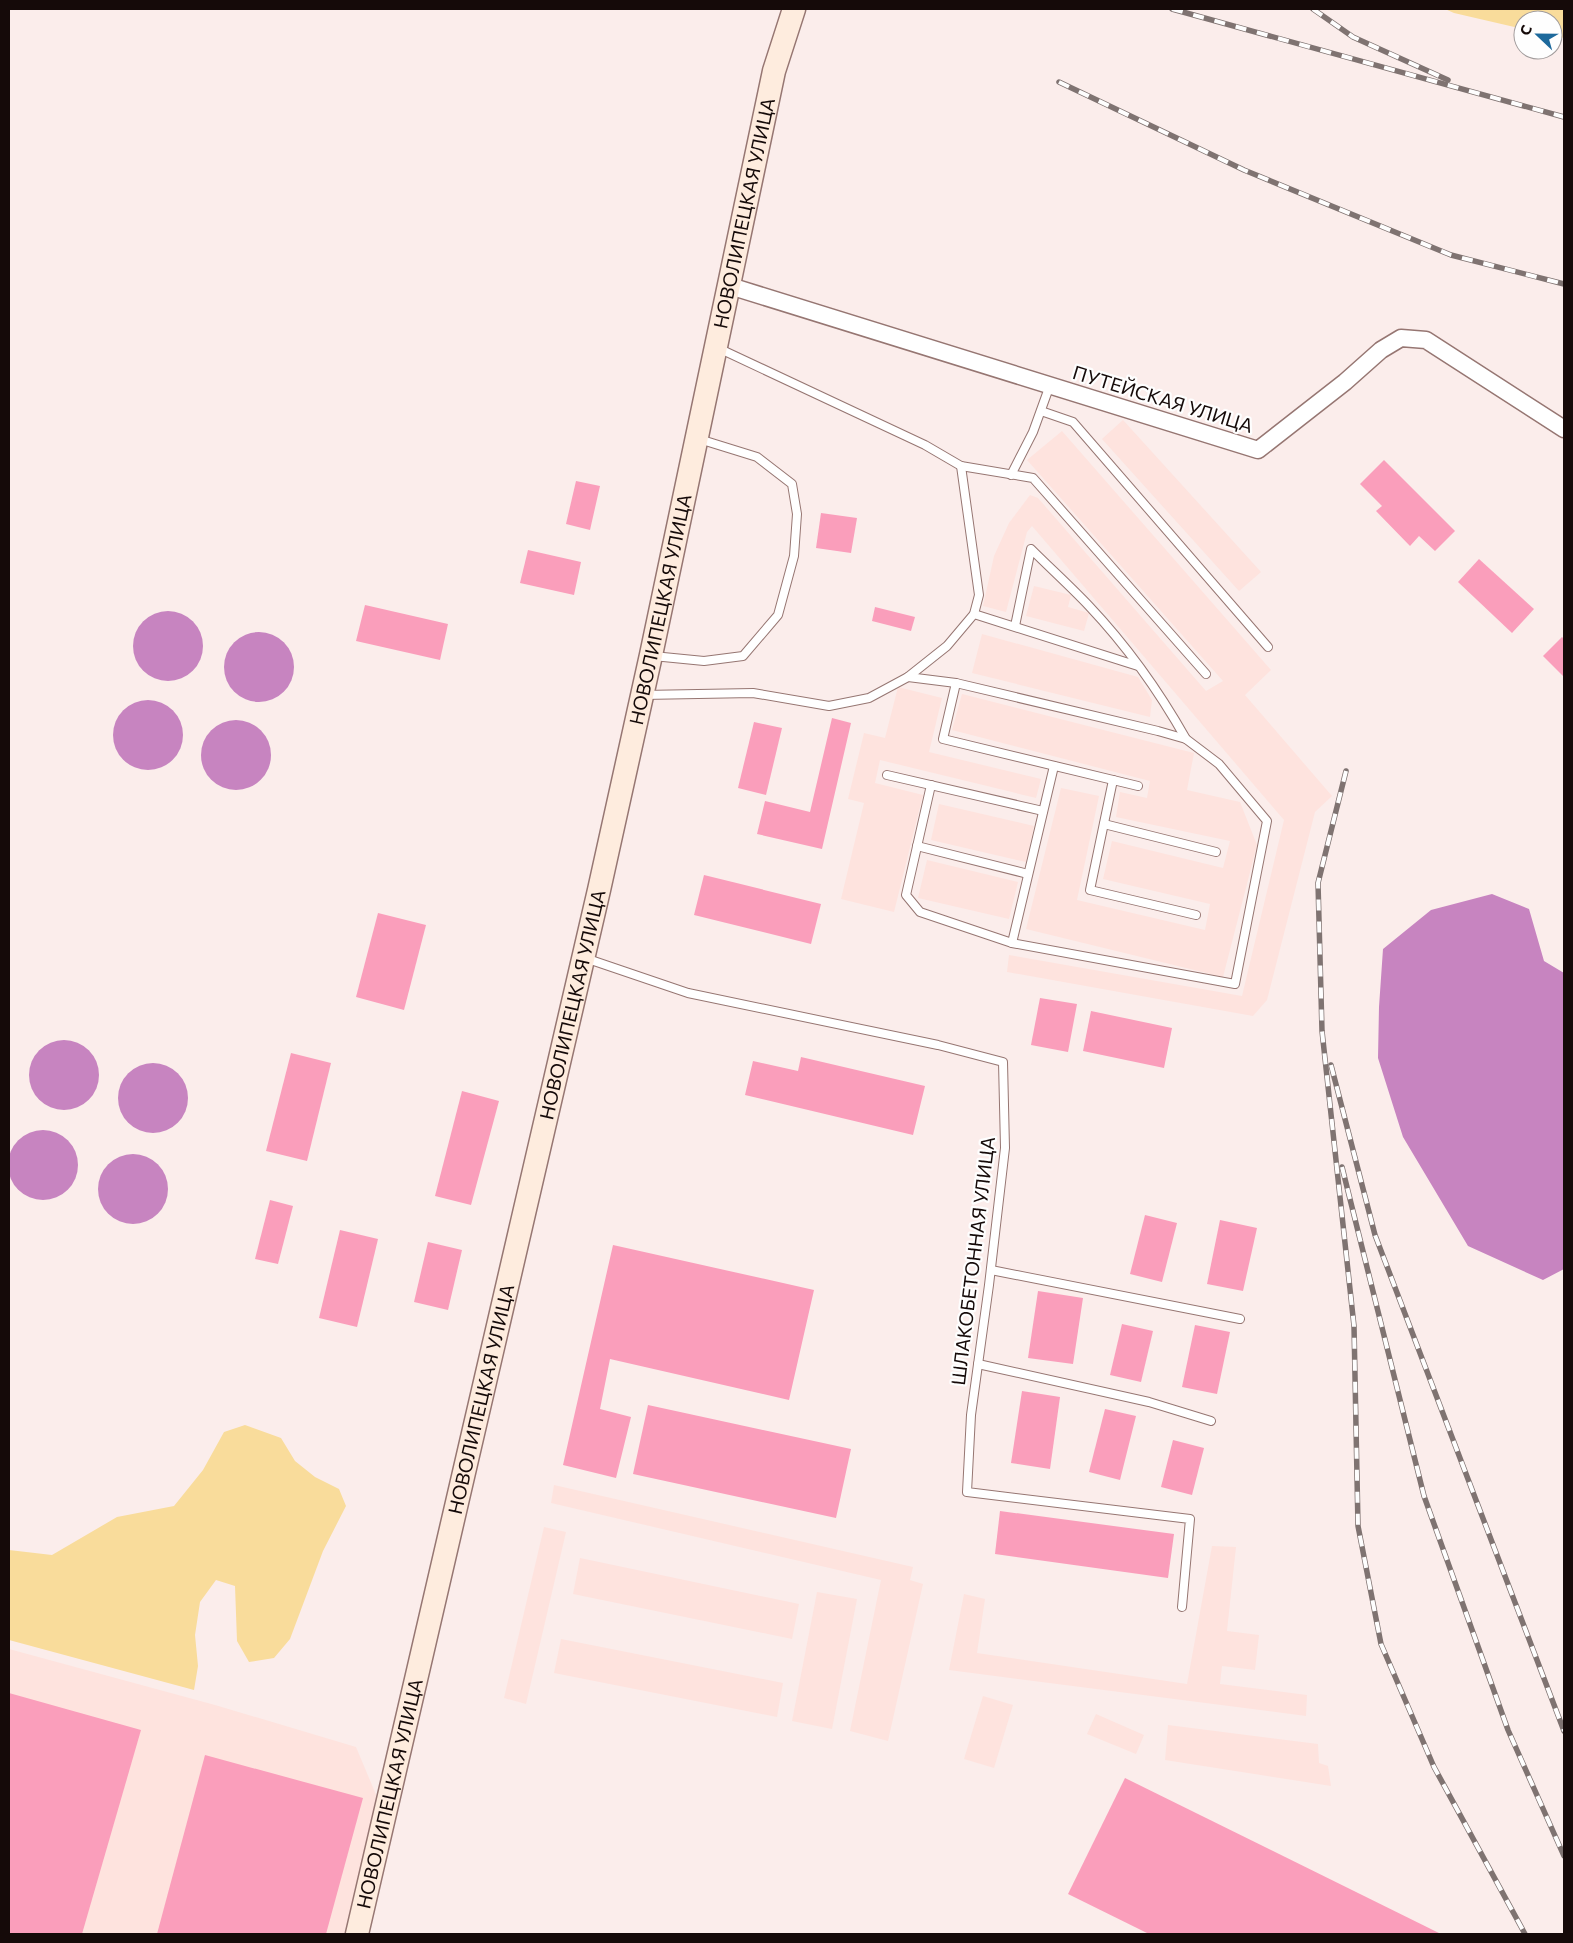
<svg xmlns="http://www.w3.org/2000/svg" width="1573" height="1943" font-family="Commissioner,sans-serif">
<rect width="100%" height="100%" fill="#fbedeb"/>
<g fill="#fee3de">
<path d="M1123,420L1261,572L1239,591L1102,439Z"/>
<path d="M1062,431L1271,670L1245,695L1332,796L1315,812L1267,1000L1253,1016L1007,972L1009,955L1242,996L1284,820L1032,526L1027,532L1006,612L983,606L994,556L1009,523L1030,495L1038,498L1206,691L1223,681L1027,460Z"/>
<path d="M1034,586L1071,595L1068,607L1089,613L1084,631L1026,616Z"/>
<path d="M982,634L1138,677L1152,700L1150,717L972,673Z"/>
<path d="M898,687L942,698L929,752L1041,779L1036,798L880,760L875,783L923,795L894,912L841,899L864,803L848,799L864,733L885,738Z"/>
<path d="M962,694L1194,753L1187,790L1240,802L1257,845L1223,977L1026,929L1061,788L1099,796L1077,900L1205,930L1210,904L1103,879L1112,841L1223,868L1230,841L1116,817L1120,792L1147,798L1150,781L952,730Z"/>
<path d="M939,804L1034,826L1026,862L931,840Z"/>
<path d="M927,860L1018,882L1009,919L918,898Z"/>
<path d="M554,1485L913,1567L910,1580L923,1584L888,1741L850,1731L881,1580L551,1503Z"/>
<path d="M544,1527L566,1532L526,1704L504,1698Z"/>
<path d="M1212,1546L1236,1547L1227,1631L1259,1635L1255,1670L1222,1666L1220,1684L1307,1695L1306,1716L949,1670L964,1594L985,1599L977,1653L1187,1684Z"/>
<path d="M580,1558L799,1604L792,1639L573,1594Z"/>
<path d="M817,1592L857,1599L832,1729L792,1721Z"/>
<path d="M561,1639L783,1683L777,1717L554,1673Z"/>
<path d="M9,1649L215,1705L356,1747L377,1797L345,1934H9Z"/>
<path d="M983,1696L1013,1705L994,1768L964,1759Z"/>
<path d="M1096,1714L1144,1735L1136,1754L1087,1734Z"/>
<path d="M1168,1725L1318,1744L1319,1763L1328,1766L1331,1786L1165,1760Z"/>
</g>
<g fill="#f9dc9b">
<path d="M1445,9H1564V38L1553,35V20H1523V29L1454,13Z"/>
<path d="M245,1425L281,1438L295,1461L315,1477L339,1489L346,1506L323,1551L290,1639L274,1658L249,1662L237,1641L235,1586L216,1580L200,1602L195,1635L198,1666L194,1690L9,1640V1550L52,1555L117,1517L174,1506L203,1470L224,1432Z"/>
</g>
<g fill="#c784c0">
<circle cx="168" cy="646" r="35"/>
<circle cx="259" cy="667" r="35"/>
<circle cx="148" cy="735" r="35"/>
<circle cx="236" cy="755" r="35"/>
<path d="M1492,894L1529,909L1544,961L1564,973V1269L1543,1280L1468,1246L1403,1137L1378,1058L1379,1007L1383,949L1431,910Z"/>
<circle cx="64" cy="1075" r="35"/>
<circle cx="153" cy="1098" r="35"/>
<circle cx="43" cy="1165" r="35"/>
<circle cx="133" cy="1189" r="35"/>
</g>
<g fill="#fa9ebb">
<path d="M1384,460L1455,531L1435,551L1419,536L1410,546L1376,511L1382,506L1360,484Z"/>
<path d="M576,481L600,486L590,530L566,524Z"/>
<path d="M821,513L857,518L851,553L816,548Z"/>
<path d="M528,550L581,562L574,595L520,583Z"/>
<path d="M1479,559L1534,609L1512,633L1458,582Z"/>
<path d="M365,605L448,624L440,660L356,641Z"/>
<path d="M875,607L915,617L911,631L872,621Z"/>
<path d="M1562,637L1564,639V677L1543,656Z"/>
<path d="M832,718L851,723L822,849L757,834L765,801L810,812Z"/>
<path d="M754,722L782,728L766,795L738,788Z"/>
<path d="M704,875L821,904L811,944L694,915Z"/>
<path d="M378,913L426,925L404,1010L356,997Z"/>
<path d="M1040,998L1077,1004L1068,1052L1031,1045Z"/>
<path d="M1091,1011L1172,1028L1164,1068L1083,1051Z"/>
<path d="M291,1053L331,1063L307,1161L266,1151Z"/>
<path d="M801,1057L925,1086L913,1135L745,1095L753,1061L798,1071Z"/>
<path d="M462,1091L499,1101L471,1205L435,1196Z"/>
<path d="M270,1200L293,1206L278,1264L255,1259Z"/>
<path d="M1145,1215L1177,1223L1162,1282L1130,1274Z"/>
<path d="M1220,1220L1257,1228L1243,1291L1207,1284Z"/>
<path d="M340,1230L378,1239L357,1327L319,1318Z"/>
<path d="M428,1242L462,1250L448,1310L414,1302Z"/>
<path d="M613,1245L814,1290L789,1400L610,1359L600,1409L631,1417L616,1478L563,1465Z"/>
<path d="M1038,1291L1083,1298L1073,1364L1028,1358Z"/>
<path d="M1122,1324L1153,1331L1141,1382L1110,1375Z"/>
<path d="M1195,1325L1230,1332L1217,1394L1182,1387Z"/>
<path d="M1022,1391L1060,1397L1050,1469L1011,1463Z"/>
<path d="M648,1405L851,1449L836,1518L633,1474Z"/>
<path d="M1105,1409L1136,1416L1120,1480L1089,1472Z"/>
<path d="M1173,1440L1204,1448L1192,1495L1161,1487Z"/>
<path d="M1000,1511L1174,1534L1168,1578L995,1554Z"/>
<path d="M9,1693L141,1730L82,1934H9Z"/>
<path d="M205,1755L363,1798L326,1934H157Z"/>
<path d="M1125,1778L1441,1934H1149L1068,1894Z"/>
</g>
<g fill="none" stroke-linecap="round" stroke-linejoin="round">
<g stroke="#967672" stroke-width="10">
<g id="lane">
<path d="M718,348L925,445L961,466L1033,478L1206,674"/>
<path d="M1041,411L1073,422L1268,647"/>
<path d="M1011,475L1033,432L1050,385"/>
<path d="M974,614L1138,666"/>
<path d="M1015,626L1031,549C1050,568 1070,586 1089,606C1125,644 1160,693 1186,739"/>
<path d="M653,656L704,661L743,656L778,615L794,556L797,514L792,484L757,457L699,439"/>
<path d="M908,677L956,683L1158,731L1186,739L1219,764L1267,821L1235,984L1012,943L920,912L906,895L931,785"/>
<path d="M956,683L943,739L1138,786"/>
<path d="M643,695L753,693L829,706L869,698L908,677L947,646L974,614L979,595L961,466"/>
<path d="M887,775L1043,811"/>
<path d="M1113,780L1090,890L1196,915"/>
<path d="M1104,824L1216,852"/>
<path d="M917,846L1028,874"/>
<path d="M1012,943L1054,766"/>
<path d="M585,958L688,993L938,1045L1003,1062L1005,1148L989,1285L971,1415L967,1492L1190,1519L1182,1607"/>
<path d="M991,1270L1240,1319"/>
<path d="M978,1364L1149,1402L1211,1421"/>
</g>
</g>
<g stroke="#967672" stroke-width="19">
<path id="street" d="M730,286L1258,450L1345,382L1381,350L1401,338L1426,340L1564,429"/>
</g>
<g stroke="#967672" stroke-width="25">
<g id="secondary">
<path id="s1" d="M357,1934L599,890L651,655L774,71L794,9"/>
</g>
</g>
<use href="#lane" stroke="#fff" stroke-width="8"/>
<use href="#street" stroke="#fff" stroke-width="16"/>
<use href="#secondary" stroke="#feecde" stroke-width="22"/>
<g stroke="#7f7371" stroke-width="5.5">
<g id="rail">
<path d="M1172,9L1564,117"/>
<path d="M1313,9L1353,37L1448,80"/>
<path d="M1059,82L1244,170L1451,255L1564,284"/>
<path d="M1346,771L1318,883L1322,1031L1354,1326L1358,1526L1381,1644L1434,1767L1525,1934"/>
<path d="M1331,1065L1375,1235L1564,1731"/>
<path d="M1342,1167L1424,1496L1508,1730L1564,1856"/>
</g>
</g>
<use href="#rail" stroke="#fefefe" stroke-width="4" stroke-dasharray="11" stroke-linecap="butt"/>
</g>
<g text-anchor="middle" stroke-width="4.5" stroke-linejoin="round" paint-order="stroke">
<g font-size="19" fill="#150a09" stroke="#fefefe">
<text dy="7" stroke="none"><textPath href="#s1" startOffset="1764">НОВОЛИПЕЦКАЯ УЛИЦА</textPath></text>
<text transform="translate(1163 399) rotate(17)" y="7">ПУТЕЙСКАЯ УЛИЦА</text>
<text dy="7" stroke="none"><textPath href="#s1" startOffset="1359">НОВОЛИПЕЦКАЯ УЛИЦА</textPath></text>
<text dy="7" stroke="none"><textPath href="#s1" startOffset="954">НОВОЛИПЕЦКАЯ УЛИЦА</textPath></text>
<text transform="translate(973 1261) rotate(-83)" y="7">ШЛАКОБЕТОННАЯ УЛИЦА</text>
<text dy="7" stroke="none"><textPath href="#s1" startOffset="549">НОВОЛИПЕЦКАЯ УЛИЦА</textPath></text>
<text dy="7" stroke="none"><textPath href="#s1" startOffset="144">НОВОЛИПЕЦКАЯ УЛИЦА</textPath></text>
</g>
</g>
<rect width="1573" height="1943" fill="none" stroke="#150a09" stroke-width="20"/>
<g transform="translate(1538 35) rotate(292)"><circle r="24" fill="#fefefe" stroke="#a19c9c"/>
<path d="M0-4L9 19L0 12L-9 19Z" fill="#1d699c"/>
<text y="-8" font-size="14" font-weight="bold" text-anchor="middle" fill="#150a09">С</text>
</g>
</svg>
